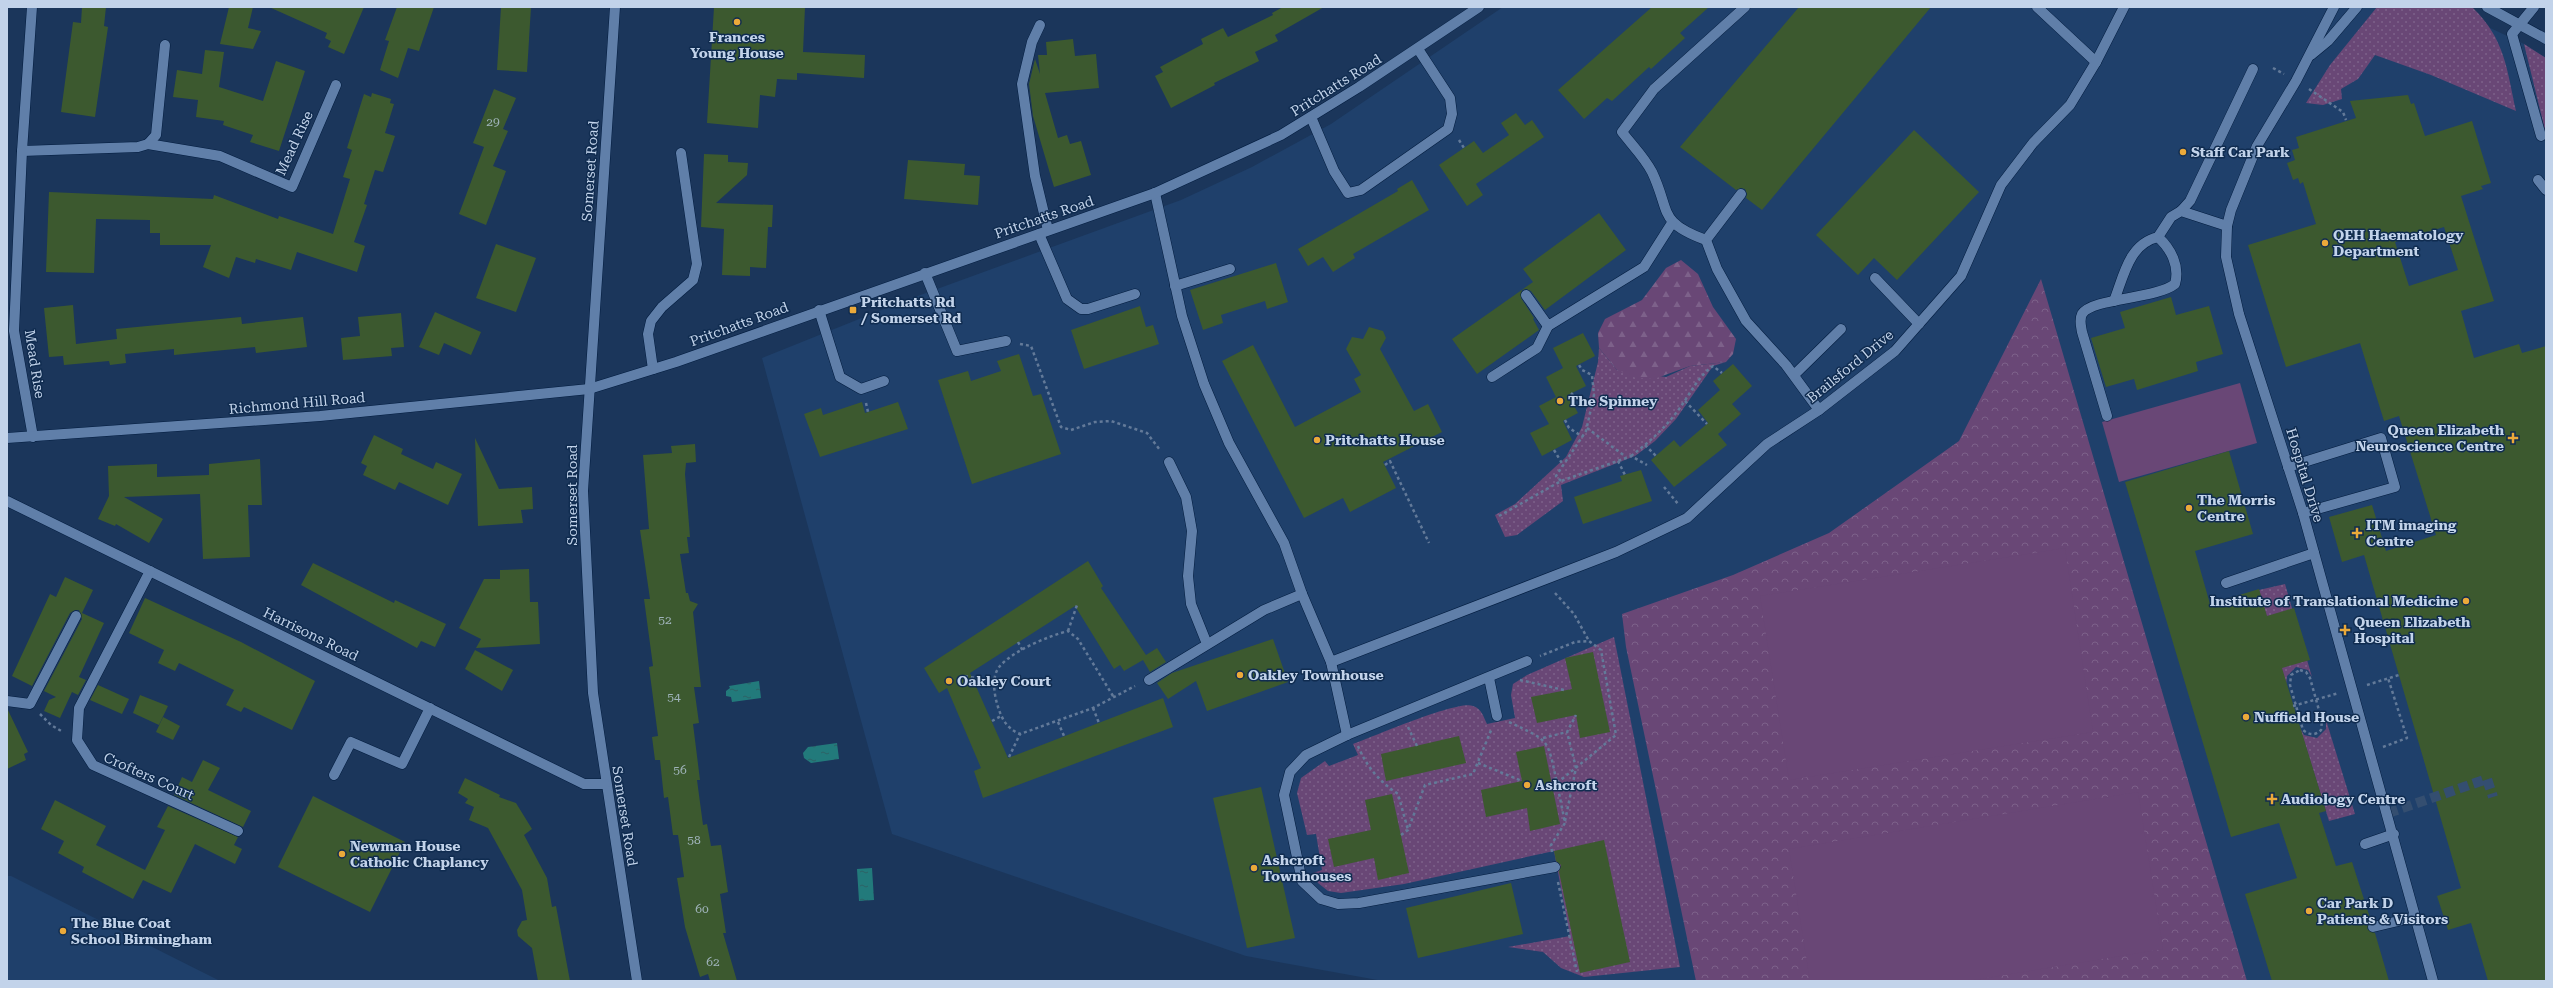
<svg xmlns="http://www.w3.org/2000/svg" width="2553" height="988" font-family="'Roboto Serif',serif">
<defs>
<pattern id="grass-dots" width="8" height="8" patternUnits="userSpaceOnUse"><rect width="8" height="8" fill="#694776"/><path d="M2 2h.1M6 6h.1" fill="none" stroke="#7d618a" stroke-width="1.8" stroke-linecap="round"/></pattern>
<pattern id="forest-firs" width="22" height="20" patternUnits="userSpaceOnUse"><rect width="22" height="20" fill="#694776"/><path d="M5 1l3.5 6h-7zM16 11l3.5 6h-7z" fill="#7d618a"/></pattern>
<pattern id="park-crowns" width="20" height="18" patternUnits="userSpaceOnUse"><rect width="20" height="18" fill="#694776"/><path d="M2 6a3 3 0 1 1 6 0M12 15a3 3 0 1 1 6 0" fill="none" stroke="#7d618a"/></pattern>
<pattern id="water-ripples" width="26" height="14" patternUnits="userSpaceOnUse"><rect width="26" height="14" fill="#227a7b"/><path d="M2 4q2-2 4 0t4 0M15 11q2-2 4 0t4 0" fill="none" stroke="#2c6266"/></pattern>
</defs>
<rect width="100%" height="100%" fill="#1b365b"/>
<g fill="#1f406b">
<path d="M1503,7H2446L2524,44L2546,58V981H1383L1246,956L892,834L762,358L904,301L1181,200L1252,167L1331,124Z"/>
<path d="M7,876H11L220,981H7Z"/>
</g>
<g fill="url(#grass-dots)">
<path d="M2377,7L2473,8C2505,39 2507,70 2516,111L2431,75L2375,55L2358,79L2341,89L2342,99L2323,105L2306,103L2330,65Z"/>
<path d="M2524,44L2546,58V134Z"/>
<path d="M1599,348L1617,370L1666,377L1690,366L1726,362L1713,366L1676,419L1655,441L1635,456L1561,485L1563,501L1517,535L1505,537L1495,515L1515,504L1566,457L1582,427L1598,362Z"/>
<path d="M2285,584L2312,677L2308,670L2296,667L2287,676L2286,685L2259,590Z"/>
<path d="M1614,637L1680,967L1584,977L1561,968L1543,952L1508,947L1570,936L1554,851L1404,884L1341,893L1328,891L1318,883L1313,873L1322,870L1316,834L1307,835L1297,793L1301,778L1325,761L1329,766L1358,755L1353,744C1373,737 1457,700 1473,706C1482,709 1483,716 1487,724L1515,718L1511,695L1513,684L1527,675Z"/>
<path d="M2326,720L2355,814L2329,821L2300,728L2304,735L2317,738L2326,729Z"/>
</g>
<path fill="url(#forest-firs)" d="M1681,260L1698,274L1713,307L1736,339L1733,354L1726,362L1690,366L1654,379L1636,378L1617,370L1599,348L1598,333L1605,319L1642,300L1666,268Z"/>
<path fill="url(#park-crowns)" d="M2041,279L2247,981H1696L1626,647L1622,614L1733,575L1829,533L1959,441Z"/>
<g fill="#694776">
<path d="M2240,383L2257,443L2119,482L2102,422Z"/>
<path d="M2065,548L2093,732L1789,780L1760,596Z"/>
<path d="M2138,792L2163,949L1968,981H1810L1789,849Z"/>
</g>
<g fill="url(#water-ripples)">
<path d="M759,681L761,698L732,702L731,697L726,696V691L730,688L729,686Z"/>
<path d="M837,743L839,759L811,763L804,758L803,753L808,747Z"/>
<path d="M872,868L874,900L859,901L857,869Z"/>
</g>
<g fill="#3c592f" fill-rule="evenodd">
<path d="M82,7H106L104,26L108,27L95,117L61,112L73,22L81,23Z"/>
<path d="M229,7H253L248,28L261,31L253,49L220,44Z"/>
<path d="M269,7H364L344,54L328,47L331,41L325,38L327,33Z"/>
<path d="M397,7H434L419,51L408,48L398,78L380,70L389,41L385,40Z"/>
<path d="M501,7H531L527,72L497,70Z"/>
<path d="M714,7H805L803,52L865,55L864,78L797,73V80L777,79L775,97L760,95L758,128L707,123Z"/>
<path d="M1283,7H1324L1275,35L1278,41L1255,52L1259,61L1214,83L1215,85L1171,108L1155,76L1163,72L1160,67L1203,44L1201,39L1223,28L1228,37L1273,15L1272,13Z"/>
<path d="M1652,7H1709L1680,33L1685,38L1651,69L1649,67L1612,101L1607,98L1584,119L1558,90Z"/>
<path d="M1799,7H1931L1762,210L1746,198L1747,194L1745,189L1741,188L1736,190L1680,147Z"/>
<path d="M1073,39L1075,56L1096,54L1099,88L1045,93L1058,138L1067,135L1070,144L1081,141L1091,175L1054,187L1033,116L1029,84L1035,59L1040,74L1038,55H1047L1046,42Z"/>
<path d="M205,50L224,52L219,87L263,101L276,61L305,71L279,151L250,142L253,135L223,125L224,121L196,117L198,100L173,97L177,70L202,74Z"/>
<path d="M494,89L516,98L503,129L508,131L493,166L506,171L486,225L459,214L484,147L473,143Z"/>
<path d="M372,93L391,99L390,103L394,104L385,133L395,136L383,172L375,170L364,204L367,205L354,242L365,246L357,272L297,252L291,270L256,259L255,263L236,257L229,278L203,267L211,245H160V233H150V220L96,219L94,273L46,272L49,192L213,199L214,195L278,219L279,216L333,234L350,179L343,177L352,150L347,148L364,94L371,97Z"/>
<path d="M2408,95L2411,104L2414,103L2425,136L2472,121L2491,183L2481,186L2483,189L2461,196L2494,301L2461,311L2474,358L2519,344L2522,353L2546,346V981H2488L2471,923L2448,930L2437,896L2461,888L2364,555L2342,562L2329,517L2372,505L2386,551L2436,535L2399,416L2384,421L2360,343L2286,367L2248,245L2316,224L2303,182L2300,184L2298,178L2293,180L2287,163L2295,160L2292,150L2299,148L2296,137L2356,118L2350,101ZM2444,227L2458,270L2409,286L2395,242Z"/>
<path d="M1516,113L1525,125L1532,120L1544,137L1476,184L1483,195L1467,206L1439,165L1474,141L1483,153L1509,135L1501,123Z"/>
<path d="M1914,130L1979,192L1897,280L1874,258L1858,275L1816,235Z"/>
<path d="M704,154L728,155V162L748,163L747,175L716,203L773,205L772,227H768L766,268L750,267V276L722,275L724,229L701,227Z"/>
<path d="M908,160L965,164L964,175L980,176L978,205L904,199Z"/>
<path d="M1412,180L1429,210L1353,254L1355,258L1333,272L1323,257L1308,266L1298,249L1398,191L1397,189Z"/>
<path d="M1599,213L1626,250L1545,310L1531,291L1526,289L1522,290L1521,298L1534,318L1533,319L1539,330L1477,374L1452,339L1533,282L1523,269Z"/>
<path d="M496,244L536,258L516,312L476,298Z"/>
<path d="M1276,263L1288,302L1267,309L1265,301L1221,315L1223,323L1203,330L1190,290Z"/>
<path d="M2171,297L2176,315L2209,306L2223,354L2196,362L2198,371L2137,390L2134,379L2106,387L2091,338L2125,328L2120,312Z"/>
<path d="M73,305L76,344L117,339L116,329L241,317L242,324L303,317L307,347L256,353L255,347L174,355V349L125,354L126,363L110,365L109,361L64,365L63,356L49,357L44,308Z"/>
<path d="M1140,306L1146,327L1153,325L1159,344L1084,369L1071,330Z"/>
<path d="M435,312L481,332L471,355L444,343L439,355L419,347Z"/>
<path d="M401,313L404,347L391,348L392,356L343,360L341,338L360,336L358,317Z"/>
<path d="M1369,327L1383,331L1386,338L1380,349L1414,411L1428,404L1442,432L1383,462L1396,488L1350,512L1343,498L1304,518L1222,361L1253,345L1295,427L1361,392L1354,379L1361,375L1346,349L1352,337L1363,339Z"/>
<path d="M1583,333L1595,356L1576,366L1586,386L1568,395L1578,413L1563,421L1572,440L1542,456L1530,433L1549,424L1539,406L1556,397L1546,377L1563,368L1553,348Z"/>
<path d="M1019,354L1033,396L1041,394L1061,454L972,484L938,380L968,371L971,381L1001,371L997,361Z"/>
<path d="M1733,364L1752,386L1732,404L1741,414L1718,434L1727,445L1674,487L1651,460L1674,440L1680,447L1708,423L1698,410L1720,390L1713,381Z"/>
<path d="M862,402L865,413L898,402L908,429L820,457L804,414L821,408L823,415Z"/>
<path d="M374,435L403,449L401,454L433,469L436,462L462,474L448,505L399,482L395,490L363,475L367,466L361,463Z"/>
<path d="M475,438L499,489L532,487L533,509L521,510L523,523L478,526Z"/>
<path d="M695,444L696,462L686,463L685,474L690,537H687L689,553L680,554L686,593H688L690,601L698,604L693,612L701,687H694L699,723L693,724L700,780H697L703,825L707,824L711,846L721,845L728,892L720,894L726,933H723L737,981H710L708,974L700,977L685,927L677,878L684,877L678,835H673L668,797L664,798L660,760H655L652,737L658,736L649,667L653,666L644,599H650L640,530L649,529L643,455L672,453L671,446Z"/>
<path d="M2229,451L2253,534L2195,551L2210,604L2259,589L2267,616L2294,608L2310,660L2282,668L2326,811L2319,813L2336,866L2352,862L2371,921L2367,929L2375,933L2389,981H2272L2245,894L2297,878L2279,823L2231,837L2125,482Z"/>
<path d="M260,459L262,505H248L250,557L203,559L200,494L124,497L163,519L149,543L116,524L115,526L98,519L109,496L108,466L157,464V477L209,475V464Z"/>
<path d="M1641,470L1652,501L1583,524L1574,497L1622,481L1620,476Z"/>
<path d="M1088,561L1103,586L1101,588L1146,655L1157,648L1166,662L1150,672L1143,660L1124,671L1120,665L1114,669L1075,606L970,673L1008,758L1163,698L1173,727L983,798L974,771L981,768L947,688L939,693L924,668Z"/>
<path d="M313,563L394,603L395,600L446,624L435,647L421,641L417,648L301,585Z"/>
<path d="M529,569L530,602H538L540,644L476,648L481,639L459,628L484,579H500V570Z"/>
<path d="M65,577L93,590L82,613L104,623L79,677L86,680L78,695L72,692L60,718L44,711L49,700L56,697L44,691L82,619L79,610H75L70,613L32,686L12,676L50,594L56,597Z"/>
<path d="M145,598L241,642L315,681L292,730L244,707L241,712L226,705L234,690L179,663L175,671L158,663L164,650L129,633Z"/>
<path d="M1273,639L1288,682L1207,711L1196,681L1168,699L1157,683L1172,673Z"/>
<path d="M475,650L513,670L502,691L465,669Z"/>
<path d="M1593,652L1610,732L1580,738L1576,715L1537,723L1531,697L1572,689L1565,658Z"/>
<path d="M98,685L129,699L122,714L90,700Z"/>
<path d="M140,695L168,706L159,725L133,713Z"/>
<path d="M7,708L28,752L24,754L26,760L7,769Z"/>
<path d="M163,717L180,726L173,740L156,732Z"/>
<path d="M1459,736L1466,763L1386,781L1381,754Z"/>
<path d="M1544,746L1560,824L1530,831L1527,808L1486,817L1481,790L1522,781L1516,752Z"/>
<path d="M203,760L220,768L208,790L251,811L243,827L174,795L182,777L192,782Z"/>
<path d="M465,778L500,795L499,797L516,803L532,829L524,835L547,878L552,907L556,906L570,981H538L532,948L518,936L517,930L522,921L527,920L522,890L488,828L469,820L474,807L465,803L468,799L458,793Z"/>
<path d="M1261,787L1295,938L1247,948L1213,798Z"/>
<path d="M1392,794L1409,873L1378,880L1374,858L1334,867L1328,839L1371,830L1365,800Z"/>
<path d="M313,796L405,842L370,912L278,867Z"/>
<path d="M55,800L106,826L96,845L145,870L165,830L157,827L168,806L238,837L234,845L242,849L235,864L195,844L171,893L143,880L133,899L82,872L84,867L58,853L64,841L41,829Z"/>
<path d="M1604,840L1630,962L1580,973L1559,872L1561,865L1556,861L1554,851Z"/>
<path d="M1511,883L1523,934L1418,958L1406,908Z"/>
</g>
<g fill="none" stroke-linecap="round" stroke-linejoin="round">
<path stroke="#344e70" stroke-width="10" stroke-dasharray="10 5" stroke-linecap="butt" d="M2388,813L2487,779L2493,797"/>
<g stroke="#021c3f" stroke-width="11">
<g id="minor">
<path d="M32,7L22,151L14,331L33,437"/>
<path d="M615,7L583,491L593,693L637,981"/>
<path d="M2037,7L2096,62"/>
<path d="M2334,7L2296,81L2257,146L2231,210L2227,226L2226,257L2239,314L2303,513L2433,981"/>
<path d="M2487,7L2546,39"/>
<path d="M2534,7L2512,34L2541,136"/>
<path d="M1040,25L1032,42L1022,84L1035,176L1048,230"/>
<path d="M2311,55L2328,41L2357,7"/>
<path d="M1311,117L1334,171L1348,193L1361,190L1448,129L1452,114L1450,98L1418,49"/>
<path d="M148,144L156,135L165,45"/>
<path d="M22,151L138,147L148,144L220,156L292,187L336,85"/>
<path d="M2538,180L2546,190"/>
<path d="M1155,193L1182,316L1204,384L1229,443L1284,543L1302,594L1331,662L1616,552L1687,518L1767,444L1819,410L1895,351L1961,276L2001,185L2033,143L2070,105L2096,62L2124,7"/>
<path d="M1741,194L1706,240L1717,269L1746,321L1786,365L1819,410"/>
<path d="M2181,211L2190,201L2253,69"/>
<path d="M1039,234L1067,299L1081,309H1088L1135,294"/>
<path d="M1706,240C1657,222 1671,212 1652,172C1645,158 1632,145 1622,132L1654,89L1745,7"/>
<path d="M925,273L957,351L1006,341"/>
<path d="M1875,278L1919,324"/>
<path d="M1175,286L1230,269"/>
<path d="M1526,295L1548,326L1644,267L1672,223"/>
<path d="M2114,301C2124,275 2129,244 2158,237"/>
<path d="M819,310L840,377L861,389L884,381"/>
<path d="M653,369L648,334L651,321L662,307L693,280L697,264L681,153"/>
<path d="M1794,375L1841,329"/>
<path d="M1492,377L1537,348L1548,326"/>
<path d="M2107,416L2082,332C2081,326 2079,320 2082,314C2092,298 2156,299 2175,284C2180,266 2171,249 2158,237L2171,217L2181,211L2227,226"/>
<path d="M7,438L320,416L589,389L676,362L1155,193L1281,135L1359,87L1479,7"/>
<path d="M1169,462L1186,497L1192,531L1188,576L1191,604L1207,644"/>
<path d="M2288,467L2381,438L2395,487L2303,513"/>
<path d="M7,501L584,784H605"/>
<path d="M150,571L79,708L77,740L93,765L238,831"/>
<path d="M2226,583L2314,553"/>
<path d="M1527,661L1347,735L1306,755L1290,772L1284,795L1302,881L1321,899L1338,904L1359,903L1555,867"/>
<path d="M1331,662L1347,735"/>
<path d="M1489,678L1497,716"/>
<path d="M1149,680L1264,610L1302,594"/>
<path d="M7,701L30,704L76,616"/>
<path d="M334,775L351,742L402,764L430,708"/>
<path d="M2365,844L2394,834"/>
<path d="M2373,927L2415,917"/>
</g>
</g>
<g stroke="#637a99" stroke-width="2.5" stroke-dasharray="3 3" stroke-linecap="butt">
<path d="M2273,68L2284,74"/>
<path d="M2309,89L2343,112L2346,120"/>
<path d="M1459,140L1464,148"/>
<path d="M1020,344L1031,346L1061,427L1071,430L1095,422L1111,421L1147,433L1160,450"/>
<path d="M1571,393L1579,401L1591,402"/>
<path d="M1685,401L1707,424"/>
<path d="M866,403L868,412"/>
<path d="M1565,420L1569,428L1583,437"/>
<path d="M1587,428L1626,457"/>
<path d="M1645,445L1656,456"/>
<path d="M1554,450L1563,465"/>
<path d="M1631,456C1648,443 1663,430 1676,413C1689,397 1696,378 1713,366L1722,373"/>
<path d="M1618,461L1625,475"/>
<path d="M1385,465L1390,461L1429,543"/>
<path d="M1561,481L1556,476L1586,431L1594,395L1592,375L1582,370L1579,365"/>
<path d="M1664,487L1679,505"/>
<path d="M1499,516L1561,481L1626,458L1631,456L1647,465"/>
<path d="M1555,593L1574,614L1589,641"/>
<path d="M1068,631L1077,605"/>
<path d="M1018,642L1023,651"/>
<path d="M2300,670L2306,672L2310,678L2322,721L2321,730C2315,736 2309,735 2303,730L2290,685L2291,675Z"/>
<path d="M965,676L994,682"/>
<path d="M1520,680L1564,690"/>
<path d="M2367,685L2399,675"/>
<path d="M1113,696L1078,639L1068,631C1049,636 1014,650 1000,666C991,676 994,694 998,707C1002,719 1007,729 1020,734L1093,708L1135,686"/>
<path d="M2293,706L2339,693"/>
<path d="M1093,708L1099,723"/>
<path d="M40,714L51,725L63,732"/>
<path d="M992,721L1001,716"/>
<path d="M1058,722L1064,736"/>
<path d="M1509,722C1551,742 1547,738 1557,783L1616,735L1601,650L1589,641L1575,642L1540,656"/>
<path d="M1408,727L1417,746"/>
<path d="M1543,738L1567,732L1576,715"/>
<path d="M1358,746C1366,766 1380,782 1398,794L1408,830"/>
<path d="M2383,747L2407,738L2388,678"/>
<path d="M1009,757L1020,734"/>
<path d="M1478,763L1522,781"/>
<path d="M1565,821L1576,768L1567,732"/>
<path d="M1401,835L1408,830L1425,785L1473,774L1492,728"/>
<path d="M1552,852L1551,845L1565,823L1557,783"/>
<path d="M1558,882L1577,972"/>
</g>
<use href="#minor" stroke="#607fa9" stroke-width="10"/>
</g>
<g fill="#eba93a" stroke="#102c50" stroke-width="1.5">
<circle cx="737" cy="22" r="4"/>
<circle cx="2183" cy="152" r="4"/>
<circle cx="2325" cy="243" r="4"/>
<rect x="849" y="306" width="8" height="8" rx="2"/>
<circle cx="1560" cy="401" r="4"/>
<path d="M2511 432h4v4h4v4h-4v4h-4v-4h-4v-4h4z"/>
<circle cx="1317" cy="440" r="4"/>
<circle cx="2189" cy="508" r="4"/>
<path d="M2355 527h4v4h4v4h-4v4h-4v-4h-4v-4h4z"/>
<circle cx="2466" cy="601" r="4"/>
<path d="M2343 624h4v4h4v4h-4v4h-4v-4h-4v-4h4z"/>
<circle cx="1240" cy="675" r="4"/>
<circle cx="949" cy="681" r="4"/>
<circle cx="2246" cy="717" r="4"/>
<circle cx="1527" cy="785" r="4"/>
<path d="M2270 793h4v4h4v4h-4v4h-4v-4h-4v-4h4z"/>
<circle cx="342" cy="854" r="4"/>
<circle cx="1254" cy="868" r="4"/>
<circle cx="2309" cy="911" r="4"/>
<circle cx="63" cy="931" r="4"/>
</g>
<g text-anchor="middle" stroke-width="3" stroke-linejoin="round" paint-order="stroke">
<g font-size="12" fill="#a0b4bb">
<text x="493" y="126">29</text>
<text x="665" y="624">52</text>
<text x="674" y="701">54</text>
<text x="680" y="774">56</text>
<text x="694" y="844">58</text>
<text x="702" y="913">60</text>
<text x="713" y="966">62</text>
</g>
<g font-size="14" font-weight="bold" fill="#c2d3ea" stroke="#102c50" text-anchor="start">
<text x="737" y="42" text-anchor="middle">Frances<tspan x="737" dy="16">Young House</tspan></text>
<text x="2191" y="157">Staff Car Park</text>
<text x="2333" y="240">QEH Haematology<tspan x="2333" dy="16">Department</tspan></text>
<text x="861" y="307">Pritchatts Rd<tspan x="861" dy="16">/ Somerset Rd</tspan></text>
<text x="1568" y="406">The Spinney</text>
<text x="2504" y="435" text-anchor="end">Queen Elizabeth<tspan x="2504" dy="16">Neuroscience Centre</tspan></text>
<text x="1325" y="445">Pritchatts House</text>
<text x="2197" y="505">The Morris<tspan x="2197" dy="16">Centre</tspan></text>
<text x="2366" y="530">ITM imaging<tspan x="2366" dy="16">Centre</tspan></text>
<text x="2458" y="606" text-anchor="end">Institute of Translational Medicine</text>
<text x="2354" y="627">Queen Elizabeth<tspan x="2354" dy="16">Hospital</tspan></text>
<text x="1248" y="680">Oakley Townhouse</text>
<text x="957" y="686">Oakley Court</text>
<text x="2254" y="722">Nuffield House</text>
<text x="1535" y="790">Ashcroft</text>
<text x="2281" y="804">Audiology Centre</text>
<text x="350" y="851">Newman House<tspan x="350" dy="16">Catholic Chaplancy</tspan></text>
<text x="1262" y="865">Ashcroft<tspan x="1262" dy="16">Townhouses</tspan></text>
<text x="2317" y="908">Car Park D<tspan x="2317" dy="16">Patients &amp; Visitors</tspan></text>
<text x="71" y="928">The Blue Coat<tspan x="71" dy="16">School Birmingham</tspan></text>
</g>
<g font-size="14" fill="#c2d3ea" stroke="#102c50">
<text transform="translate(1336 85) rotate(-32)" y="5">Pritchatts Road</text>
<text transform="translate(294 143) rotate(-65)" y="5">Mead Rise</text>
<text transform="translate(590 171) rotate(-86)" y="5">Somerset Road</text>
<text transform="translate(1044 217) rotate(-19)" y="5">Pritchatts Road</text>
<text transform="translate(739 324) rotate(-20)" y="5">Pritchatts Road</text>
<text transform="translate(35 364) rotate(81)" y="5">Mead Rise</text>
<text transform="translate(1850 366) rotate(-39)" y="5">Brailsford Drive</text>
<text transform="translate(297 403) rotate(-5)" y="5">Richmond Hill Road</text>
<text transform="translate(2305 475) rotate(73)" y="5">Hospital Drive</text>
<text transform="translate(572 495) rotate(-90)" y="5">Somerset Road</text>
<text transform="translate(311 634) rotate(26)" y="5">Harrisons Road</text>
<text transform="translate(149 776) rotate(24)" y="5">Crofters Court</text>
<text transform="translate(625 816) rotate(81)" y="5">Somerset Road</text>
</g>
</g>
<rect width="2553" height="988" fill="none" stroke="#c2d3ea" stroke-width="16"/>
</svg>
